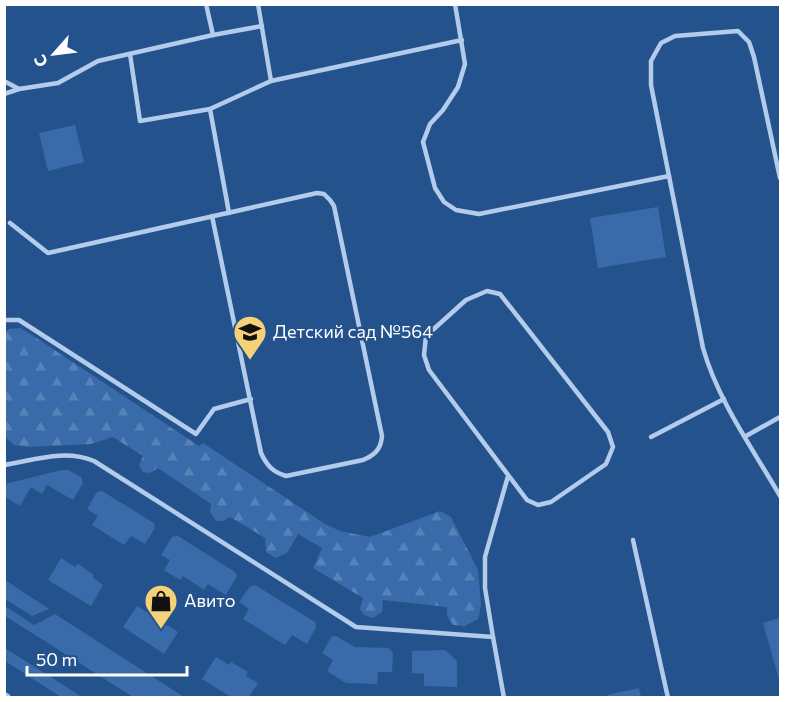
<svg xmlns="http://www.w3.org/2000/svg" width="785" height="702" font-family="Commissioner,sans-serif">
<defs>
<pattern id="forest-firs" width="22" height="20" patternUnits="userSpaceOnUse" patternTransform="scale(1.5)"><rect width="22" height="20" fill="#396baa"/><path d="M5 1l3.5 6h-7zM16 11l3.5 6h-7z" fill="#5781b7"/></pattern>
</defs>
<rect width="100%" height="100%" fill="#24528d"/>
<g fill="#396baa">
<path d="M75,125L84,162L48,171L39,133Z"/>
<path d="M658,207L666,257L598,268L590,218Z"/>
<path d="M62,470H68L81,477L83,483L73,500L47,485L42,494L31,487L20,506L5,497V484Z"/>
<path d="M102,491L154,523L155,528L145,544L131,536L124,545L92,525L98,516L87,509L97,492Z"/>
<path d="M178,536L235,572L237,576L226,595L208,584L204,590L183,576L180,580L164,570L170,560L161,555L172,537Z"/>
<path d="M61,558L75,567L78,564L94,575L93,578L103,585L91,606L48,580Z"/>
<path d="M5,580L49,609L32,616L5,599Z"/>
<path d="M255,585L315,622L316,627L307,644L292,635L285,645L243,619L249,609L239,602L250,586Z"/>
<path d="M5,606L34,625L55,614L184,697H133L5,616Z"/>
<path d="M137,606L147,612L149,609L167,620L165,624L178,632L164,654L123,627Z"/>
<path d="M780,618V683L763,623Z"/>
<path d="M332,636H336L355,647L389,648L393,653L392,672H378L377,684L346,683L327,671L333,660L322,653Z"/>
<path d="M4,648H5L82,697H61L5,661Z"/>
<path d="M445,650L457,661V687L424,686V674L412,673V651Z"/>
<path d="M216,657L229,665L231,662L248,672L246,676L258,683L249,697H231L202,679Z"/>
<path d="M639,688L641,697H608L607,695Z"/>
</g>
<path fill="url(#forest-firs)" d="M20,328L32,335L199,446L203,443L325,524L340,531L370,537L440,511L451,517L478,570L481,605L478,619L465,626L453,625L447,616V607L383,600L382,612L373,618L364,615L360,609L363,598L313,568L322,548L298,534L287,553L276,558L266,552L265,538L230,517L223,521H216L210,512L211,504L158,468L150,473L143,472L139,465L143,456L113,437L91,444L28,447L14,445L5,437V332L9,329Z"/>
<g fill="none" stroke-linecap="round" stroke-linejoin="round">
<g stroke="#b4cceb" stroke-width="4.5">
<path d="M258,4L271,81"/>
<path d="M455,4L465,64L458,87L443,110L430,124L423,142L435,188L444,202L456,210L479,214L669,176"/>
<path d="M213,35L262,26"/>
<path d="M130,54L140,121L210,109"/>
<path d="M4,81L19,89"/>
<path d="M4,94L19,89L58,83L98,61L213,35L206,4"/>
<path d="M780,178L754,57L749,42L738,31L675,36L661,43L651,61V85L703,348C718,401 753,449 780,496"/>
<path d="M229,213L210,109L271,81L462,40"/>
<path d="M10,223L48,253L317,193L324,194L330,200L334,206L382,436C381,449 375,455 363,460L286,476C273,472 267,466 261,453L212,216"/>
<path d="M487,291L500,294L608,432L613,447L606,464L551,502L538,505L527,500L429,370L424,355L426,336L466,300Z"/>
<path d="M4,320H19L196,434L214,409L251,399"/>
<path d="M746,436L780,417"/>
<path d="M651,437L724,399"/>
<path d="M4,465C35,460 65,449 94,461L356,627L493,637L504,698"/>
<path d="M633,540L668,698"/>
<path d="M493,637L485,588V557L508,476"/>
</g>
<path stroke="#b4cceb" stroke-width="10" d="M4,697L6,698"/>
</g>
<defs>
<g id="school-pin" transform="scale(1.725)"><path d="M0 17L-7.5 6A9.5 9.5 0 1 1 7.5 6Z" fill="#f5d278" stroke="#24528d"/><path d="M0-5L7-2L0 1L-7-2ZM-4 1L0 2.5L4 1V4Q0 6-4 4Z" fill="#111"/></g>
<g id="shop-pin" transform="scale(1.725)"><path d="M0 17L-7.5 6A9.5 9.5 0 1 1 7.5 6Z" fill="#f5d278" stroke="#24528d"/><path d="M-5-2.5h2.3a2.7 3.5 0 0 1 5.4 0H5L5.5 6h-11ZM-1.5-2.5h3a1.5 2.3 0 0 0-3 0Z" fill="#111"/></g>
</defs>
<g fill-rule="evenodd">
<use href="#school-pin" x="250" y="332"/>
<use href="#shop-pin" x="161" y="601"/>
</g>
<g text-anchor="middle" stroke-width="5" stroke-linejoin="round" paint-order="stroke">
<g font-size="18" fill="#fff" stroke="#24528d" text-anchor="start">
<text x="273" y="338">Детский сад №564</text>
<text x="184" y="607">Авито</text>
</g>
</g>
<rect width="785" height="702" fill="none" stroke="#ffffff" stroke-width="12"/>
<g transform="translate(54 54) rotate(242)" stroke="#24528d" stroke-width="4.5" paint-order="stroke">
<path d="M0-4.5L10 22L0 15L-10 22Z" fill="#ffffff"/>
<text y="-9" font-size="16" font-weight="bold" text-anchor="middle" fill="#ffffff">С</text>
</g>
<path d="M27 666v9h160v-9" fill="none" stroke="#ffffff" stroke-width="3"/>
<text x="36" y="666" font-size="18" fill="#ffffff" stroke="#24528d" stroke-width="4.5" paint-order="stroke">50 m</text>
</svg>
